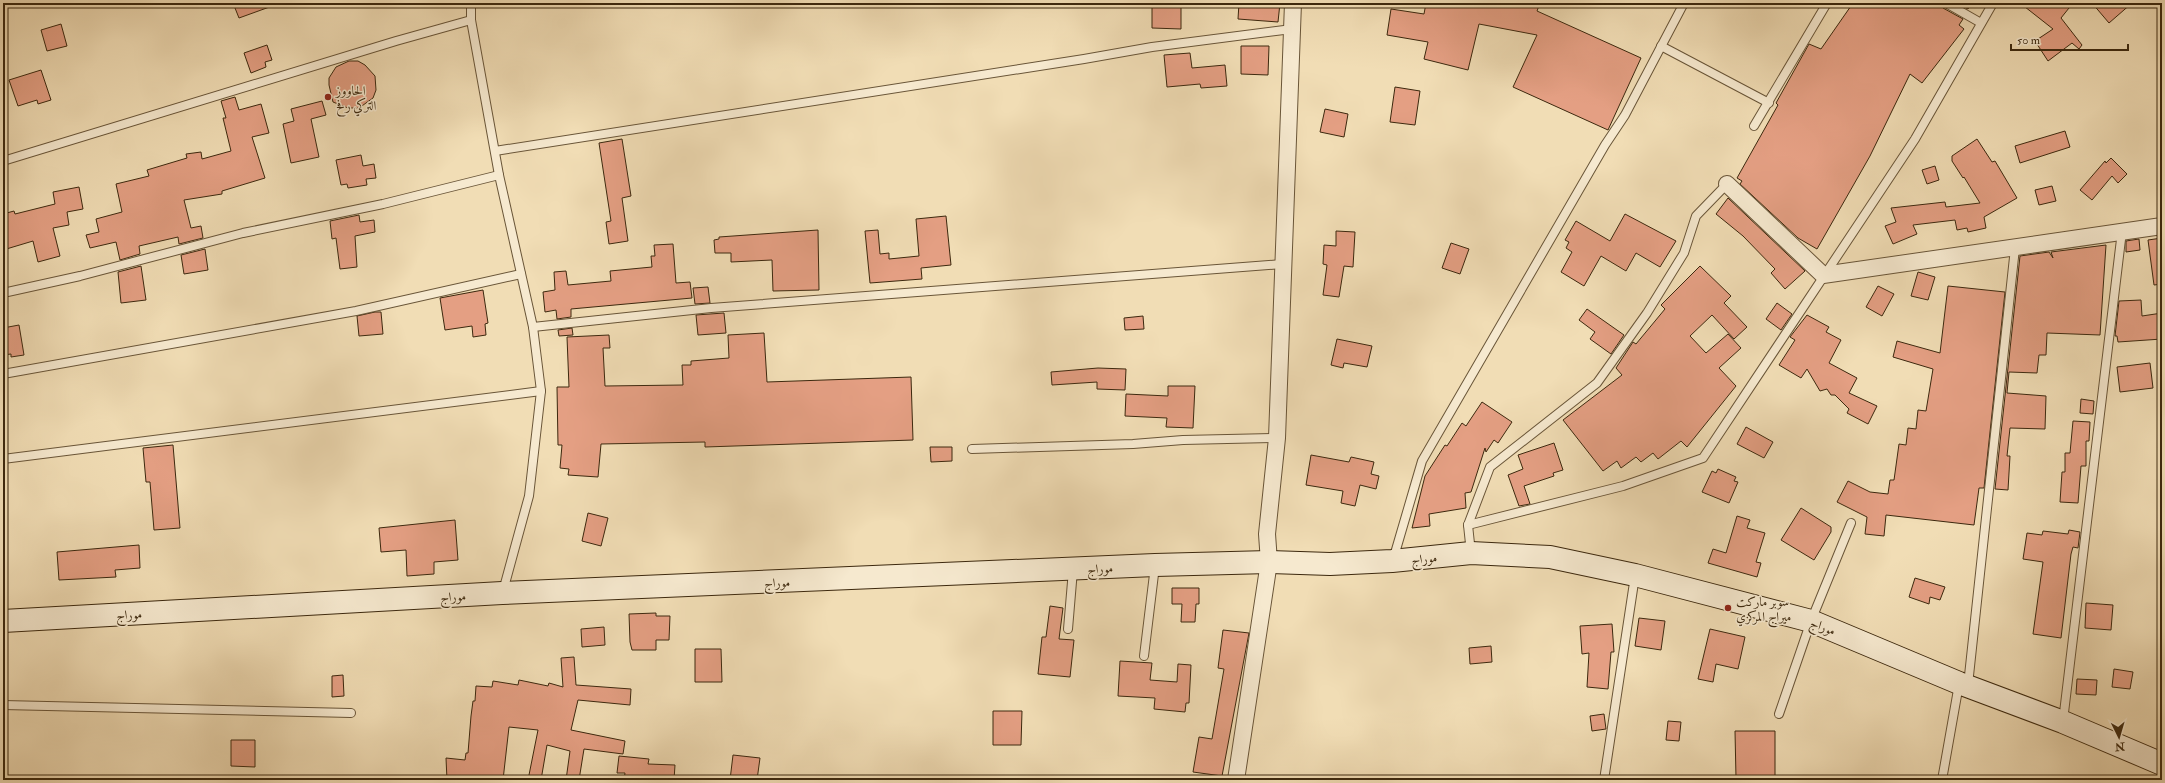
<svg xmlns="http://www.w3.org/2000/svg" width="2165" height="783" font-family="'IM FELL Double Pica',Amiri,serif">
<rect width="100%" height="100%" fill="#f1ddb5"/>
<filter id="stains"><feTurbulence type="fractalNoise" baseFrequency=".005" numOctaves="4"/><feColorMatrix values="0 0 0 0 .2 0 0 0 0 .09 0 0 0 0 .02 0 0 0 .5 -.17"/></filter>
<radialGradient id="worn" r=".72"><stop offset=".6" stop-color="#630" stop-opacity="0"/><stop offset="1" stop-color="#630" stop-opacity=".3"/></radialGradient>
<g fill="#e49f83" stroke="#3c280e">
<path d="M233,3H275V5L239,18Z"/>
<path d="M1152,3H1181V29L1152,28Z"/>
<path d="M1239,3H1280L1278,22L1238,19Z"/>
<path d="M1426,3H1540L1537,11L1641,58L1608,130L1513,87L1537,35L1479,24L1468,70L1424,59L1428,42L1387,35L1391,9L1424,14Z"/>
<path d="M1853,3H1941L1943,8L1963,19L1959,25L1964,29L1922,83L1910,74L1870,156L1817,249L1798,238L1740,184L1742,181L1737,178L1778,105L1776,103L1809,44L1821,49Z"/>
<path d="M1957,3H1972L1968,9Z"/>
<path d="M2020,3H2073L2061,18L2082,45L2079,49L2072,43L2048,61L2035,41L2053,29Z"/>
<path d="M2092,3H2132L2109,23Z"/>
<path d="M61,24L67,46L47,51L41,30Z"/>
<path d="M267,45L272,60L265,62L266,67L251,73L244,53Z"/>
<path d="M1241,46H1269L1268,75L1241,74Z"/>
<path d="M1190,53L1192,68L1225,65L1227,86L1201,88L1200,84L1167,87L1164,55Z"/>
<path d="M349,61H358L365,65L375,76L376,90L373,98L359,108H348L333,102L329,85V78L336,67Z"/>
<path d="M41,70L51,100L38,104L37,100L18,106L9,80Z"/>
<path d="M1395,87L1420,91L1415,125L1390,122Z"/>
<path d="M235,97L239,110L261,104L269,133L252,137L265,178L222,191V194L184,200L191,228L201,226L203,238L179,244L178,237L139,246L140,254L120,260L116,242L90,248L86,235L99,232L96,219L122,212L116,184L149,176L147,170L187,158L186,154L201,152L202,159L231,151L223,118H226L221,101Z"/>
<path d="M322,101L326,115L311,119L319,157L291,163L283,124L294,121L291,109Z"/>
<path d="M1325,109L1348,114L1344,137L1320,132Z"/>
<path d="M2065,131L2070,147L2020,163L2015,146Z"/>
<path d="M622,139L631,196L622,198L628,241L609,244L606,222L611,221L599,143Z"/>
<path d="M1977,139L1992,162L1995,161L2017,198L1984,217L1986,228L1968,232L1967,228L1957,230L1955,220L1913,225L1917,234L1893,244L1885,226L1896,222L1891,208L1945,202L1946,207L1980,203L1964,177L1963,178L1952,161V156Z"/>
<path d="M361,155L363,166L374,164L376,178L366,179L367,185L348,188L347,184L341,185L336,160Z"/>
<path d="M2111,158L2127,174L2118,183L2112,176L2092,200L2080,190L2105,161L2106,163Z"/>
<path d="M1935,166L1939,180L1927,184L1922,170Z"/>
<path d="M2052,186L2056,201L2039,205L2035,190Z"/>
<path d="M79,187L83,209L67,212L69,225L53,228L60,256L38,262L33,241L3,250V214L14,211L15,214L55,204L53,192Z"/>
<path d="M1728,198L1805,271L1785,289L1771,273L1775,269L1743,236L1716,214Z"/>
<path d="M1625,214L1676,241L1660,267L1636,253L1626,271L1601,256L1584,286L1561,272L1572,252L1566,248L1569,242L1565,240L1576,221L1610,241Z"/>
<path d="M359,215L360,222L374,220L375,232L355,236L357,267L340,269L336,238L332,239L330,221Z"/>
<path d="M946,216L951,265L921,268L922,279L870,283L865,231L878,230L880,254L889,253V259L919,256L916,219Z"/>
<path d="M818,230L819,290L773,291L772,260L731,262V253H715L714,240L719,239V237Z"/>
<path d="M1336,231L1355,232L1353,267L1344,266L1339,297L1323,295L1327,265L1323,264L1324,245L1336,246Z"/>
<path d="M2162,238V284L2154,285L2148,240Z"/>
<path d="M2139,239L2140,250L2126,252V241Z"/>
<path d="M1451,243L1469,249L1460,274L1442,268Z"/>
<path d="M673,244L676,283L690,282L692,298L571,309V317L557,319L556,310L545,312L543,292L555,290L554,272L566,271L568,285L611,281L610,271L652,267L651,256H655L654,245Z"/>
<path d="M2106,245L2100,335L2047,333L2046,355H2039L2037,373L2009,372L2007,393L2046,396L2045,429L2010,428L2007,456H2010L2008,490L1995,489L2020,256L2049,252L2053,258L2051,252Z"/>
<path d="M205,249L208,270L184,274L181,255Z"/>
<path d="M141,266L146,300L121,303L118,272Z"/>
<path d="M1700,266L1731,296L1724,303L1747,327L1734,339L1712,315L1690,336L1706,353L1728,334L1741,348L1719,368L1736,386L1687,447L1681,441L1658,459L1653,453L1641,462L1636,457L1621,468L1617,461L1603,471L1563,420L1622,375L1616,368L1633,342L1636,344L1665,309L1661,305Z"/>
<path d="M1918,272L1935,277L1928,300L1911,296Z"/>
<path d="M1878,286L1894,294L1882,316L1866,307Z"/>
<path d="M1948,286L2005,292L1984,488H1979L1974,525L1886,515L1884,536L1865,534L1867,517L1837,502L1848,481L1870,492L1888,494L1890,480H1894L1899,444L1906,445L1908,428L1916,429L1918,410L1926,411L1933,369L1893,357L1897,341L1940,353Z"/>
<path d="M708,287L710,303L695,304L693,288Z"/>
<path d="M483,290L488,323L485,324L486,335L473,337L472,326L445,330L440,298Z"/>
<path d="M2141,300L2142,316L2162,313V339L2118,342L2117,336H2115L2119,301Z"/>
<path d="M1777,303L1792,314L1781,330L1766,319Z"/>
<path d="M1587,309L1624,335L1611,354L1590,339L1595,332L1579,320Z"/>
<path d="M375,312H381L383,334L359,336L357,316Z"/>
<path d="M724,313L726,333L698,335L696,315Z"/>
<path d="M1807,315L1829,327L1826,332L1841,340L1829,363L1857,378L1849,393L1877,406L1868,424L1847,413L1849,409L1835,395H1831L1827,389L1820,391L1807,369L1801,378L1779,365L1795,340L1790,337Z"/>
<path d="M1143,316L1144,329L1125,330L1124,318Z"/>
<path d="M19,325L24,355L11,357V354L3,355V328Z"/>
<path d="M572,328L573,335L559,336L558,330Z"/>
<path d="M764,333L767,382L911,377L913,440L705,447V442L601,444L598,477L568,475L569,469L560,468L562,445H558L557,387H569L567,337L609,335L610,348H603L605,386L683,385L682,365H691V361L729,358L728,335Z"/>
<path d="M1337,339L1372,346L1367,367L1344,363L1343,368L1331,365Z"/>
<path d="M2150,363L2153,388L2120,392L2117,367Z"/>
<path d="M1098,368L1126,369L1125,390L1097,389V382L1052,385L1051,372Z"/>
<path d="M1168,386H1195L1193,428L1166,427L1167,418L1125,416L1126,394L1168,396Z"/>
<path d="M2081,399L2094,401L2093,414L2080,413Z"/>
<path d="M1482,402L1512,422L1498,443L1494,440L1486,452L1485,448L1471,492L1465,493L1466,508L1429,514L1430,526L1412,528L1425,476L1445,445L1447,446L1462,423L1466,426Z"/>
<path d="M2073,421L2090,422L2089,441H2086V466H2081L2078,503L2060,502L2062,472H2065V453H2070Z"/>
<path d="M1746,427L1773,442L1764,458L1737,444Z"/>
<path d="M1554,443L1563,470L1553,473L1554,476L1524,486L1530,504L1519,506L1508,475L1523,469L1518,455Z"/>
<path d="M173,445L180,528L154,530L150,482H146L143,448Z"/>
<path d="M930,447H952V461L931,462Z"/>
<path d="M1311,455L1349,462L1351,457L1374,462L1371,474L1379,476L1376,489L1360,485L1355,506L1341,503L1343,491L1306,485Z"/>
<path d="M1718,469L1736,477L1734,481L1738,482L1729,503L1702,492L1712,471L1716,473Z"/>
<path d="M1801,508L1831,527V532L1814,560L1781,540Z"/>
<path d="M588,513L608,518L601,546L582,541Z"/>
<path d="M1737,516L1750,520L1747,528L1765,533L1756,562L1761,563L1757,577L1708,563L1713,549L1726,553Z"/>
<path d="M455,520L458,560L434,562V574L407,576L406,550L381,552L379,528Z"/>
<path d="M2069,530L2080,532L2078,548L2073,547L2071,554L2061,638L2033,634L2043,562L2023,559L2027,533L2042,535L2043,531L2068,534Z"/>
<path d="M139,545L140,568L115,570L116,577L59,580L57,552Z"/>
<path d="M1915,578L1945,587L1940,600L1930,597L1929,604L1909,597Z"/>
<path d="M1172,588H1199V604H1196L1195,622H1181L1182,604H1172Z"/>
<path d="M2086,603L2113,605L2111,630L2085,628Z"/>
<path d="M1050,606L1063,608L1059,639L1074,640L1070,677L1038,674L1042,637H1046Z"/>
<path d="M656,613V616H670L669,640H656V650H632L630,642L629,614Z"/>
<path d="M1639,618L1665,621L1661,650L1635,646Z"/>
<path d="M1612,624L1614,652H1611L1608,689L1587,687L1589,653L1582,654L1580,626Z"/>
<path d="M604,627L605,645L582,647L581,629Z"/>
<path d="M1710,629L1745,637L1738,669L1716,664L1713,682L1698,679Z"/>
<path d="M1223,630L1249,633L1222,776L1193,772L1199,737L1212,739L1224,669L1218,668Z"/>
<path d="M1491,646L1492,662L1470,664L1469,648Z"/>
<path d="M695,649H721L722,682H695Z"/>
<path d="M574,657L576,685L631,689L630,705L578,700L571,730L625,741L623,754L584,749L579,780H566L570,751L547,745L541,780H528L538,730L509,727L503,780H447L446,758L465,760L466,753H468L471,716L473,701H475L476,686L492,687L493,681L518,685L519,680L548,686L549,683L563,687L561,658Z"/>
<path d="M1120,661L1152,663L1150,680L1177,682L1178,664L1191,665L1189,703H1186L1185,712L1154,709L1155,698L1118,696Z"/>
<path d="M2114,669L2133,672L2130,689L2112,687Z"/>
<path d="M343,675L344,696L332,697V676Z"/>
<path d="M2077,679L2097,680L2096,695L2076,694Z"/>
<path d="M993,711H1022L1021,745H993Z"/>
<path d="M1604,714L1606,729L1592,731L1590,716Z"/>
<path d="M1668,721L1681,722L1679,741L1666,740Z"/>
<path d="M1735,731H1775V778H1736Z"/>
<path d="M231,740H255V767L231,766Z"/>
<path d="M733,755L760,758L757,780H730Z"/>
<path d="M619,756L649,759L648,764L675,765L674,780H624L625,773H617Z"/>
</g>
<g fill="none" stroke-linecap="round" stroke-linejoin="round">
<g stroke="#695538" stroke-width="10">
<g id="service">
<path d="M471,3V20L499,175L533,327L541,391L529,496L503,591"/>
<path d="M1946,3L1981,23"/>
<path d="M1661,46L1769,103"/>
<path d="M1754,126L1827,3"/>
<path d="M495,151L1084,59L1152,47L1292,29"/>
<path d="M3,161L396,41L471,20"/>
<path d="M3,293L80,276L243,233L383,204L499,175"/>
<path d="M533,327L711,308L1282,264"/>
<path d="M3,374L356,311L521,274"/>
<path d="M972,449L1133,444L1183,440L1277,438"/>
<path d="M3,459L541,391"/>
<path d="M1468,525L1623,486L1703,458L1915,139L1993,3"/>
<path d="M1471,553L1468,525L1490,467L1597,383L1647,313L1684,253L1696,216L1727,184"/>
<path d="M1393,560L1422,461L1605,145L1625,115L1684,3"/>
<path d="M1068,629L1073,570"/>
<path d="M1144,656L1155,566"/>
<path d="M1968,685L2015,248"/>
<path d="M3,705L351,713"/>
<path d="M1779,714L1811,621L1851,523"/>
<path d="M2063,721L2122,231"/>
<path d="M1604,780L1635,576"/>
<path d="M1942,780L1959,684"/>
</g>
</g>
<g stroke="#695538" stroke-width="18">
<g id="minor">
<path d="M1727,184L1823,275L2162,226"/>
<path d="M1236,780L1269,562L1267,534L1277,438L1293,3"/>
</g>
</g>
<g stroke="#3c280e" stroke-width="24">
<path id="secondary" d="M3,621L502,593L1155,565L1269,562L1330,564L1392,561L1471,553L1550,557L1635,575L1811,621L1959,683L2063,722L2162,764"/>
</g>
<use href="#service" stroke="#f6e9cf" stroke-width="8"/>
<use href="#minor" stroke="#f6e9cf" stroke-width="16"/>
<use href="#secondary" stroke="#f6e9cf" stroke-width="22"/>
</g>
<g fill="#8f2418" stroke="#f6e9cf" stroke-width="1.5">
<circle cx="328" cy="97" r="4"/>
<circle cx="1728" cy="608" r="4"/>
</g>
<g text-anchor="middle" stroke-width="3" stroke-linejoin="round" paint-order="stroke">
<g font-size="13" fill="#3c280e" stroke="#f6e9cf" text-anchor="start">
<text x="336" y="95">الحاووز<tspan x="336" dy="15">التركي رفح</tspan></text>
<text x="1736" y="606">سوبر ماركت<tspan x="1736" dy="15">ميراج المركزي</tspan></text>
</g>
<g font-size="13" fill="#3c280e" stroke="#f6e9cf">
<text transform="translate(1424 558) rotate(-6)" y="5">موراج</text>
<text transform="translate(1100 568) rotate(-3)" y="5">موراج</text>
<text transform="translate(777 582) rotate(-2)" y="5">موراج</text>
<text transform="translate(453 596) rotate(-3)" y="5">موراج</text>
<text transform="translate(129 614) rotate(-3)" y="5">موراج</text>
<text transform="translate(1823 626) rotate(21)" y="5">موراج</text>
</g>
</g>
<rect width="2165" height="783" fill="none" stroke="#f1ddb5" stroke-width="16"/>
<rect x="4" y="4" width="2157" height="775" fill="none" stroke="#3c280e" stroke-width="2"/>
<rect x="8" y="8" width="2149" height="767" fill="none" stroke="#3c280e"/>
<g transform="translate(2119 737) rotate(175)" stroke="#f6e9cf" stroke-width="3" paint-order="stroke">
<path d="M0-3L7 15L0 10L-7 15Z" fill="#3c280e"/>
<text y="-6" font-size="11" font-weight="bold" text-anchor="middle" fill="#3c280e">N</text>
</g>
<path d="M2011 44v6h117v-6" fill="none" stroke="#3c280e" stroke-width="2"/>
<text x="2017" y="44" font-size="12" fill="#3c280e" stroke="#f6e9cf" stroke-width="3" paint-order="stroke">50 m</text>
<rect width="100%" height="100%" filter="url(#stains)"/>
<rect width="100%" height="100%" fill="url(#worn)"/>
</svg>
